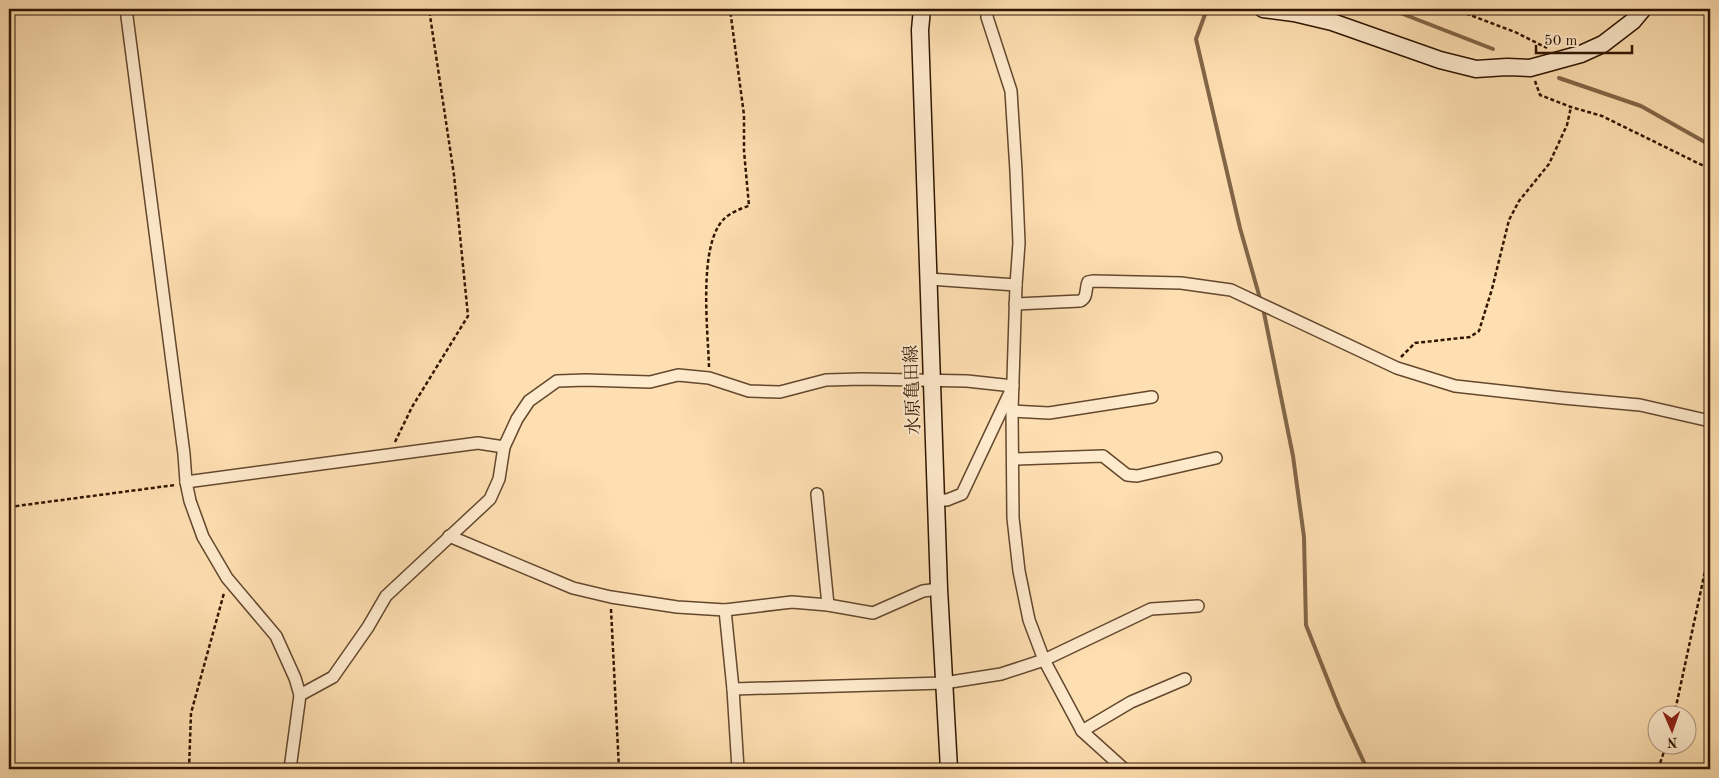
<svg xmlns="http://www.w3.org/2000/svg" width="1719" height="778" font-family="'Old Standard TT','Noto Serif JP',serif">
<rect width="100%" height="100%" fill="#fedfb1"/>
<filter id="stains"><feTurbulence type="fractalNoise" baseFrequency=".004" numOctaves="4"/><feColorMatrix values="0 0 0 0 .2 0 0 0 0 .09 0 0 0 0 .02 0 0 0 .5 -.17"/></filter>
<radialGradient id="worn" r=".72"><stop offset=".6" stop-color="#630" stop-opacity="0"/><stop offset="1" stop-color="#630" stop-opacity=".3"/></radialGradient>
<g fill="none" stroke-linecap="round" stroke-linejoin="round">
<g stroke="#826648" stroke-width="4">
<path d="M1207,9L1196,39L1240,228L1261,302"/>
<path d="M1390,9L1493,49"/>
<path d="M1559,78L1641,106L1710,145"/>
<path d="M1263,308L1293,456L1304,537L1306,625L1339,708L1367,769"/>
</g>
<g stroke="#64482e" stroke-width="14">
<g id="street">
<path d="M126,9L184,454L186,482L190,501L203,537L227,578L276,636L295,678L300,695L290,769"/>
<path d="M988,9L987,17L1011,91L1016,171L1019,243L1016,285L1012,411L1013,518L1019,571L1029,620L1044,660L1082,731L1124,769"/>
<path d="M929,279L1016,285"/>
<path d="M1015,304L1080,301C1088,298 1085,289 1088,282L1093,281L1181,283L1231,290L1397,368L1455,386L1563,398L1640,405L1710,421"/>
<path d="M1012,411L1049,413L1152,397"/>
<path d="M1013,459L1103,456L1127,475L1137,476L1216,458"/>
<path d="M186,482L478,443L504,447"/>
<path d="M817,494L828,605"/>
<path d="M449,536L573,588L611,597L677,607L725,610L792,602L828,605L873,613L923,591L939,589"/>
<path d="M725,610L733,689L738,769"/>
<path d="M733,689L944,683L1001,674L1044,660L1151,609L1198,606"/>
<path d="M300,695L333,677L368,627L386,596L490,499L499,479L504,447L517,419L529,401L557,381L586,380L650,382L678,375L709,378L749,391L780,392L826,380L862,379L967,381L1013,386L962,494L947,500H936"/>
<path d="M1082,731L1131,702L1185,679"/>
</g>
</g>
<g stroke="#301602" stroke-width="19">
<g id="secondary">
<path d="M922,9L920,30L939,589L949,769"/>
<path d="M1263,9L1294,13L1332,22L1440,60L1476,69L1507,67L1530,68L1581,54L1603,44L1633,21L1643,9"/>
</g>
</g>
<g stroke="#301602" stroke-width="2.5" stroke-dasharray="4 2.5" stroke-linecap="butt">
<path d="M1454,9L1515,32L1547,48"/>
<path d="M1535,81L1540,95L1571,107L1602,116L1710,169"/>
<path d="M1401,357L1415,343L1470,337L1479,331L1492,289L1509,220L1519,201L1549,164L1567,125L1571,107"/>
<path d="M709,367C708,331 698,247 723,220C728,214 741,208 749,206L744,151V115L730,9"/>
<path d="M395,442L412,407L468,316L454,175L429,9"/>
<path d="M9,507L175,485"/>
<path d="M611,609L619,769"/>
<path d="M1674,716L1710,548"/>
<path d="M189,769L191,713L224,593"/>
<path d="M1658,769L1666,746"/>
</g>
<use href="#street" stroke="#feeacc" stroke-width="11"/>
<use href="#secondary" stroke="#feeacc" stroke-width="16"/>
</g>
<g text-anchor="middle" stroke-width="4.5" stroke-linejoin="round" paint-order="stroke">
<g font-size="18" fill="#301602" stroke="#feeacc">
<text transform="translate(912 390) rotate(-92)" y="6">水原亀田線</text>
</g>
</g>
<rect width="1719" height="778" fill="none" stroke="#fedfb1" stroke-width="30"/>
<rect x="10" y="10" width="1699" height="758" fill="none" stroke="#301602" stroke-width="2.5"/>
<rect x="15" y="15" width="1689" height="748" fill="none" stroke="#301602"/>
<g transform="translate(1672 730) rotate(178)"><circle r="24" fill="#feeacc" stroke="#ac957b"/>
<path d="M0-4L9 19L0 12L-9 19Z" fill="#8f2418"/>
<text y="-8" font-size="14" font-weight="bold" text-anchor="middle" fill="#301602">N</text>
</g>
<path d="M1536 45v8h96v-8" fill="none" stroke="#301602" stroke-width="2.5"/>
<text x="1544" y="45" font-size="15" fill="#301602" stroke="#feeacc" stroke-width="4" paint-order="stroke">50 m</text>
<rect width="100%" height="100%" filter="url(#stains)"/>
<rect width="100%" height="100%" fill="url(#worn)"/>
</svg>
